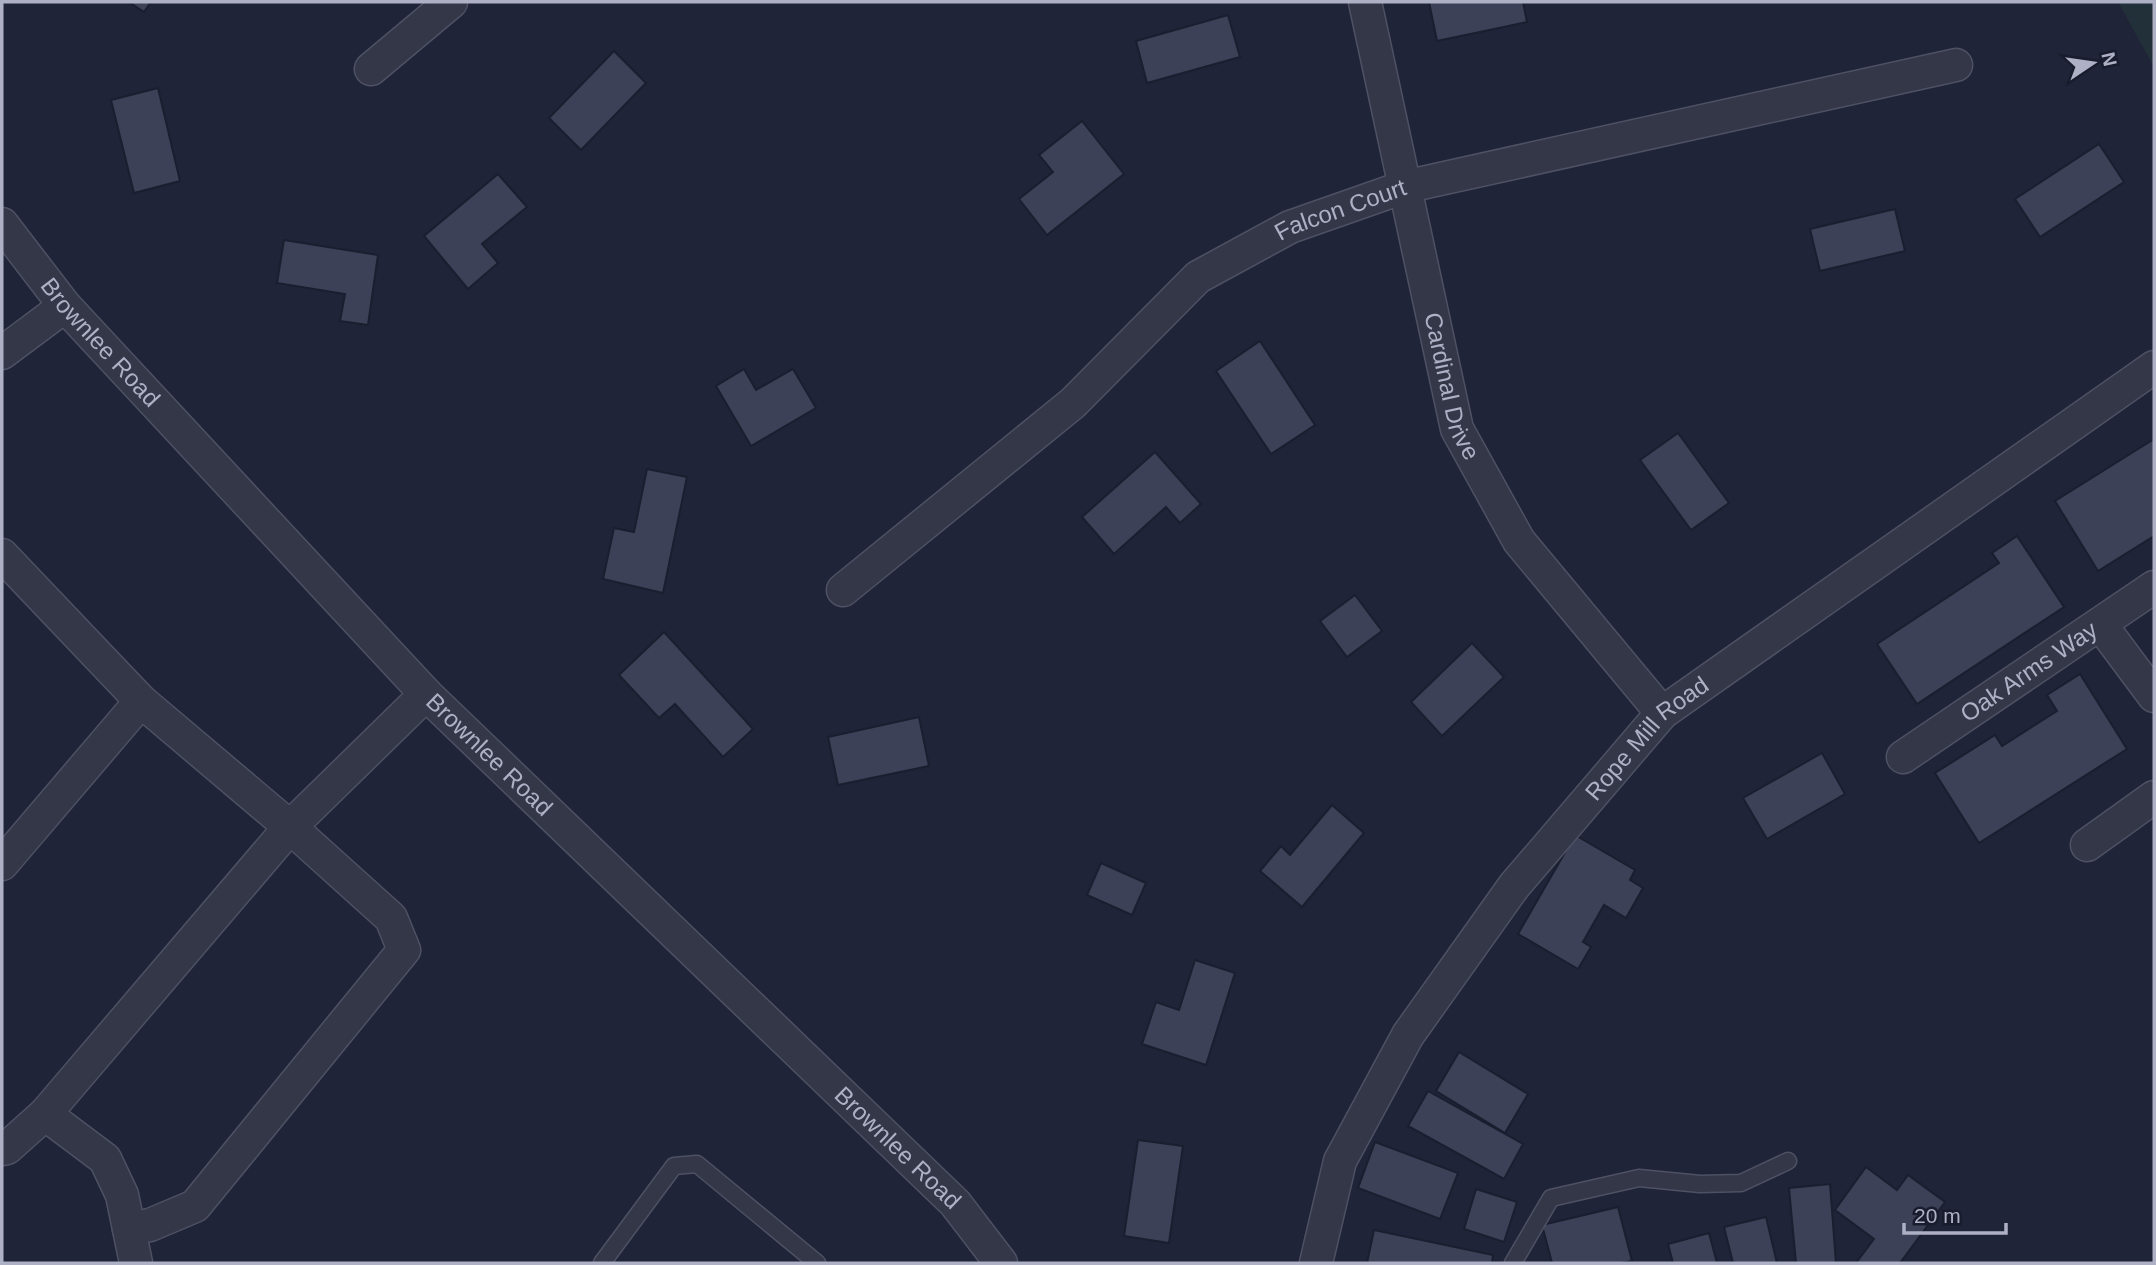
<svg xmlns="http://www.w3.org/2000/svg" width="2156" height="1265" font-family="Arial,sans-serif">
<rect width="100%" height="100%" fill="#202438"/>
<path fill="#223039" d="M2118,2H2154V67Z"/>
<g fill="#3c4158" stroke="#1b1e2f" stroke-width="2">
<path d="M129,2H151L144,12Z"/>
<path d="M1429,2H1523L1527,22L1437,41Z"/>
<path d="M1228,15L1240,57L1147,83L1136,41Z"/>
<path d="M614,51L646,83L581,150L549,118Z"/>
<path d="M158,88L180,181L134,193L111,100Z"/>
<path d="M1082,121L1124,174L1047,235L1019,199L1053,172L1039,155Z"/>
<path d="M2099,144L2124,182L2040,237L2015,199Z"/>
<path d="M498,174L527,207L482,244L498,263L468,289L424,236Z"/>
<path d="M1895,209L1905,251L1820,271L1810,229Z"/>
<path d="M284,240L378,255L368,325L340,321L345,294L277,283Z"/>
<path d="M1260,341L1315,425L1271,454L1216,371Z"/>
<path d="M744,369L756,390L793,369L816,408L751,446L716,386Z"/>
<path d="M1678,433L1729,503L1691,530L1640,460Z"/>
<path d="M2154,439V536L2098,571L2055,501Z"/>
<path d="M1155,452L1201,504L1180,523L1166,507L1114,554L1082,517Z"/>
<path d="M647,469L687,477L663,593L603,579L614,528L634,532Z"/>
<path d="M2017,536L2064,607L1917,704L1877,644L1999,563L1992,553Z"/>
<path d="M1355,595L1382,631L1347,657L1320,621Z"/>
<path d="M664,632L753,729L723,757L675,704L659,718L619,675Z"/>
<path d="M1472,643L1504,677L1442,736L1411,702Z"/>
<path d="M2080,674L2127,749L1979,843L1935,773L1995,735L2002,746L2057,711L2047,695Z"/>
<path d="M919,717L929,766L838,785L828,737Z"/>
<path d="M1822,753L1845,794L1767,839L1743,798Z"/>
<path d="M1332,805L1364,833L1302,907L1260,871L1281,846L1290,855Z"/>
<path d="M1575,835L1635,870L1630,880L1643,888L1626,918L1604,905L1583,942L1591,947L1578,969L1518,934Z"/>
<path d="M1101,863L1146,883L1132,915L1087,895Z"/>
<path d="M1195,960L1235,973L1206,1065L1142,1044L1156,1002L1179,1010Z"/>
<path d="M1459,1052L1528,1094L1505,1133L1436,1091Z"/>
<path d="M1428,1091L1523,1144L1504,1179L1408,1126Z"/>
<path d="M1138,1140L1183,1146L1169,1243L1124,1236Z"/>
<path d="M1375,1142L1458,1173L1440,1219L1358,1188Z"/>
<path d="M1866,1167L1897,1190L1908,1175L1945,1202L1900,1263H1856L1874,1239L1835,1210Z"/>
<path d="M1830,1184L1836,1263H1796L1789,1188Z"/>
<path d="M1476,1189L1517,1202L1504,1242L1464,1229Z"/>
<path d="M1618,1207L1632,1261L1621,1263H1552L1542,1225Z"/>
<path d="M1766,1217L1777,1263H1733L1724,1227Z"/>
<path d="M1374,1230L1493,1255L1492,1263H1367Z"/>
<path d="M1709,1233L1717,1263H1673L1668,1244Z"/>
</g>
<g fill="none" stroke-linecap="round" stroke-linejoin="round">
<g stroke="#4e5163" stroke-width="19">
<g id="service">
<path d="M602,1263L674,1166L697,1164L817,1263"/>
<path d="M1513,1263L1551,1198L1639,1178L1700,1184L1741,1183L1788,1161"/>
</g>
</g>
<g stroke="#4e5163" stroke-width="35">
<g id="minor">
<path id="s1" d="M1365,2L1457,429L1519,541L1662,713"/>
<path d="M371,69L451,2"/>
<path id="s2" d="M2,224L65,306L426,694L955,1203L1001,1263"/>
<path d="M2,353L65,306"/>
<path d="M2,555L141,701L290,827L391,918L404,950L195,1206L150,1225L129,1229L136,1263"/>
<path id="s3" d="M843,590L1073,403L1198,277L1290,227L1404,187L1956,65"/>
<path d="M2101,625L2154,696"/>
<path id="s4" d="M1903,757L2154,587"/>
<path d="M2087,845L2154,797"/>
<path d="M2,864L141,701"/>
<path d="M45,1114L105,1159L122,1195L129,1229"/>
<path d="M2,1149L7,1148L45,1114L290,827L426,694"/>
<path id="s5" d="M1316,1263L1340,1161L1408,1035L1514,886L1662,713L2154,367"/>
</g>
</g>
<use href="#service" stroke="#343748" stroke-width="16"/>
<use href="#minor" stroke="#343748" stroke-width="32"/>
</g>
<g text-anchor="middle" stroke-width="5" stroke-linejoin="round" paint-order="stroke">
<g font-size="24" fill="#aeb1c5" stroke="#191c2d">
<text dy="8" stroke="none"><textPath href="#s3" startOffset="632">Falcon Court</textPath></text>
<text dy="8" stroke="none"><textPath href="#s2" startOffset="154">Brownlee Road</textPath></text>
<text dy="8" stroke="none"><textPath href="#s1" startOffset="394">Cardinal Drive</textPath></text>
<text dy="8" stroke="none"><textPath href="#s4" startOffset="152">Oak Arms Way</textPath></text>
<text dy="8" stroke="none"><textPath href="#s5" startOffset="630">Rope Mill Road</textPath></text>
<text dy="8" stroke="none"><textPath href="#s2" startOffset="721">Brownlee Road</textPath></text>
<text dy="8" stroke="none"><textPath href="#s2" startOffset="1288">Brownlee Road</textPath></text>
</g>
</g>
<rect width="2156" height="1265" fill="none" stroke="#aeb1c5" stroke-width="7"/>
<g transform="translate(2093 63) rotate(77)" stroke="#191c2d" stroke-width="5" paint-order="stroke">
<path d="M0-5L12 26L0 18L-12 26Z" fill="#aeb1c5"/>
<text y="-10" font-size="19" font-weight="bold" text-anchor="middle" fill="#aeb1c5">N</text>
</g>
<path d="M1904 1223v10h102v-10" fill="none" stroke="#aeb1c5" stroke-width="3.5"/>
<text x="1914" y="1223" font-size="21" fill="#aeb1c5" stroke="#191c2d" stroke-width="5" paint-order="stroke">20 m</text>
</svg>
